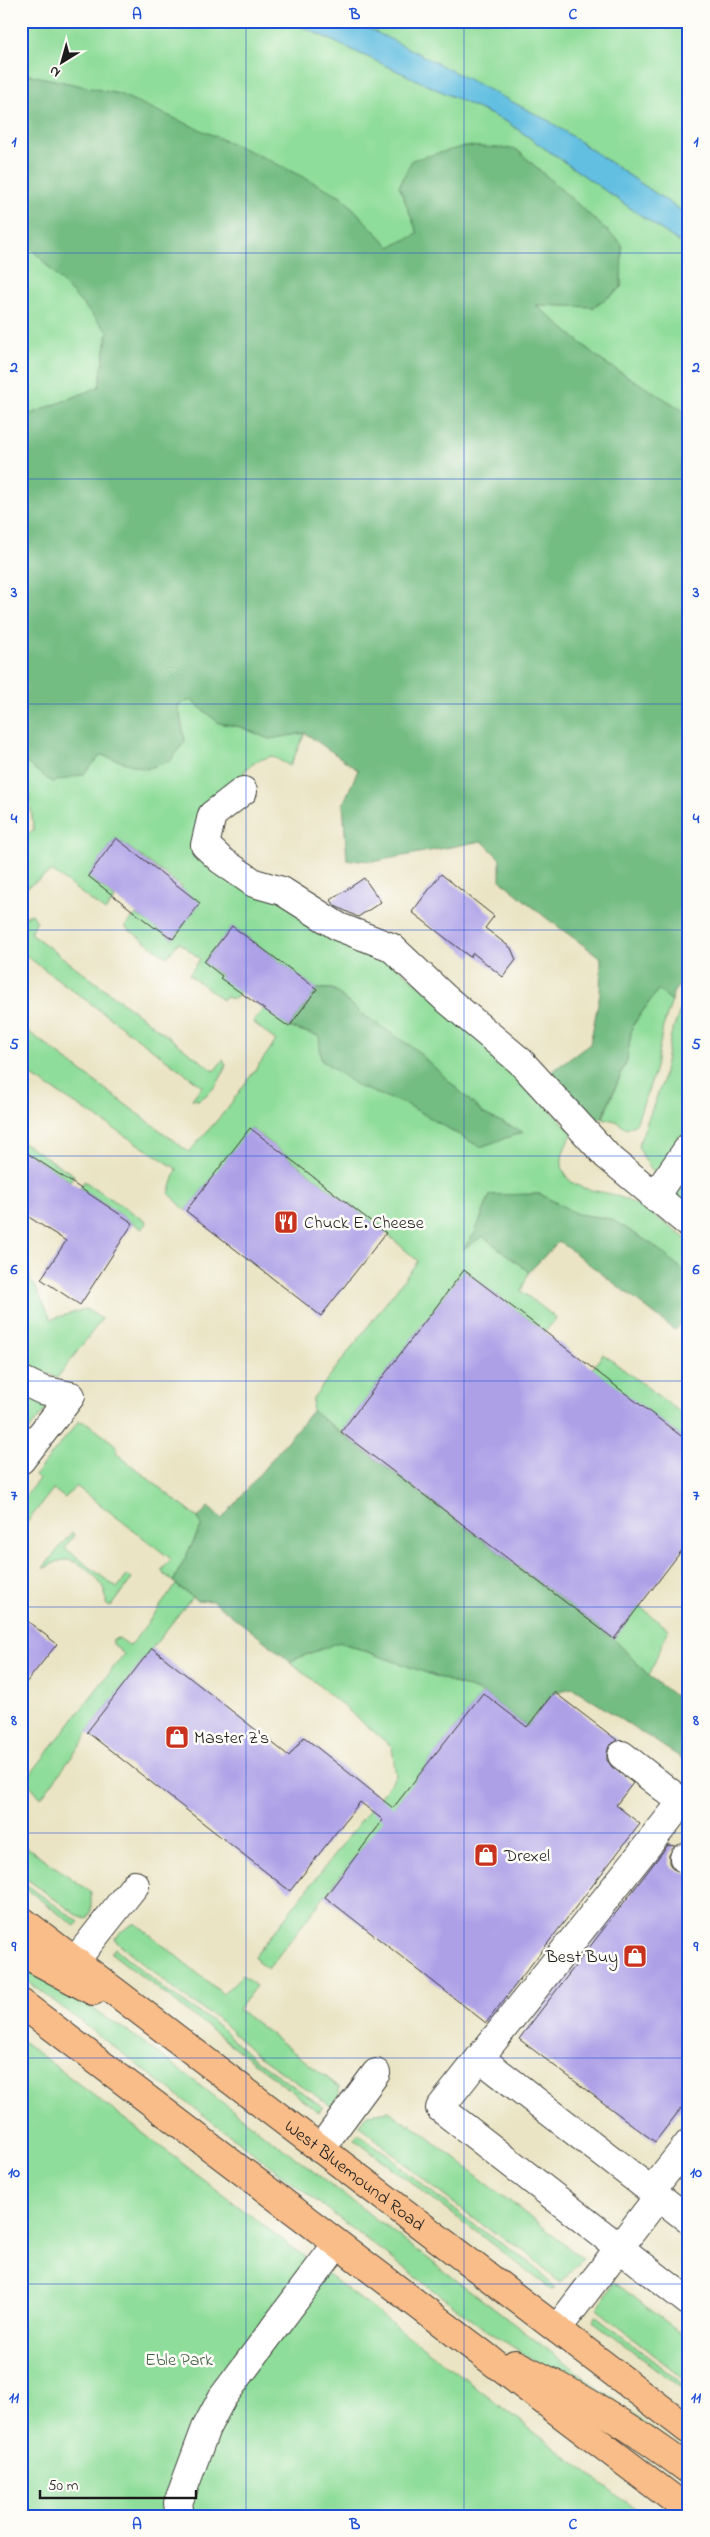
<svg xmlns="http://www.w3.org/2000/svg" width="710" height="2537" font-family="'Indie Flower',sans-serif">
<rect width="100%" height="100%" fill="#fdfcf7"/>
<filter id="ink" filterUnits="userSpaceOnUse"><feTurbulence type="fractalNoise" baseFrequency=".02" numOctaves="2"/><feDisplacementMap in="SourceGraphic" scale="10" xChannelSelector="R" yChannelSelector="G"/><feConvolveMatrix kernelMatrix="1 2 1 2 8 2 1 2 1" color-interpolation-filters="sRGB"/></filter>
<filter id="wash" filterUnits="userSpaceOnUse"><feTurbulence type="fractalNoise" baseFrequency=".0096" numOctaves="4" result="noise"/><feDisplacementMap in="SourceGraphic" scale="20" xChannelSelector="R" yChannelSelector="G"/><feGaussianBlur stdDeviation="1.12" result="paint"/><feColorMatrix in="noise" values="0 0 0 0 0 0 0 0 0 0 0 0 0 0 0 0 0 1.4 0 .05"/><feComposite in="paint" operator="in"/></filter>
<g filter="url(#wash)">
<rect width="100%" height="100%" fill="#eae4c4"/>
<g fill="#8fdd9a" stroke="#567c5b">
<path d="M21,21H290L507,122L689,249V417L681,409L602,361L536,305L595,307L621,288L622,244L516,149L399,186L418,234L390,247L341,196L119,94L21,73Z"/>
<path d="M353,21H689V216L549,121Z"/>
<path d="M21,237L108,332L99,387L21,418Z"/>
<path d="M191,700L219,723L241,727L269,739L305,733L290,766L272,756L257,761L245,770L241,784L194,846L372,947L449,1008L573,1133C566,1144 558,1158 564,1172C572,1191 598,1190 614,1195C642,1204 666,1224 689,1241V1275L653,1245L611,1219L577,1214L540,1194L490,1195L475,1233L464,1248L483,1236L529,1272L521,1291L556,1318L545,1332L464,1270L341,1432L312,1411L313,1398L418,1261L386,1233L251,1128L186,1211L169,1193L177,1169L21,1069V1026L189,1152L226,1110L276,1041L253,1022L264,1008L289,1027L319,1036L358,1086L408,1105L480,1147L522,1132L484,1114L415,1049L362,1014L333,989H317L232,926L204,962L240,992L235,999L225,997L223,1000L189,975L200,959L179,942L167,957L125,927L136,914L173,939L200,903L181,889L182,887L116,838L88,876L115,898L105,911L52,871L21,891V855L28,850L22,842V835L34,831L26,775H21V759L52,782L84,774L101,755L146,769L170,761L185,741L178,705Z"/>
<path d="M31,914L37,921L30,933L214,1071L223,1060L226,1065C221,1080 213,1093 198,1100L192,1099L202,1086L21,952V919Z"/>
<path d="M658,989L672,1001L663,1027L655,1071L636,1124L627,1129L616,1121L603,1118L627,1060L632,1027Z"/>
<path d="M681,1008L689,1014V1128L670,1157L655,1174L645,1160L638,1146L662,1083L671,1035Z"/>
<path d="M21,1141L74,1175L70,1181L21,1149Z"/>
<path d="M689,1161V1208L669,1193Z"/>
<path d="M84,1181L147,1222L142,1229L80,1188Z"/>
<path d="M21,1236L31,1283L35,1286L51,1319L86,1309L102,1319L57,1378L21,1361L24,1326L21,1292Z"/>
<path d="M603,1354L689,1419V1442L592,1369Z"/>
<path d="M21,1392L48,1407L21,1439Z"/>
<path d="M79,1421L87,1423L117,1446V1454L198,1518L202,1524L173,1582L161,1571L171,1559L76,1486L65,1498L53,1489L21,1530V1501L39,1479L35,1475Z"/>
<path d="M72,1532L74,1535L65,1548L117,1588L127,1576L131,1577L132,1579L110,1607L106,1604C109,1585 83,1559 64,1560C55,1561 49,1567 43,1568Z"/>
<path d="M176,1585L192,1597L87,1732L85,1739L41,1798L26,1780L124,1654L113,1645V1639L119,1638L130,1646Z"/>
<path d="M639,1606L668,1629L649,1676L614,1639Z"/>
<path d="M339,1642L483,1693L268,1969L259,1963L255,1956L396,1776L392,1747L290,1661Z"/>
<path d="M21,1843L91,1892V1912L87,1919L80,1917L21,1875Z"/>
<path d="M21,1881L79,1922L75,1926L21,1885Z"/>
<path d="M133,1924H137L223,1994L242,1975L256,1986L238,2009L339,2087V2094L331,2106L254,2053L221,2021L180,1994L114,1939L122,1931Z"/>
<path d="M115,1948L168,1992L219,2026L249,2055L323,2107L319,2112L111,1953Z"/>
<path d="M21,1962L139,2039L672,2444L611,2410L479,2325L21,1976Z"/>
<path d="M21,2040L644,2516H21Z"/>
<path d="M389,2111L408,2125L410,2123L583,2259L560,2283L525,2251L484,2226L435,2189L359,2125L367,2114Z"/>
<path d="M358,2134L390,2156L407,2173L477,2227L532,2264L555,2288L551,2289L354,2139Z"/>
<path d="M614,2282L689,2339V2383L597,2309Z"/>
<path d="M595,2315L689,2389V2394L593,2321Z"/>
</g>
<g fill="#73bc82" stroke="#486c4f">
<path d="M21,73L119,94L265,158L341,196L390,247L418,234L399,186L412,160L466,146L516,149L622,244L621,288L594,307L536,305L602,361L681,409L689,417V972L673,993L672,1001L658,990L632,1026L627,1060L602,1118L584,1122L542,1079L590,1044L600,993L601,958L545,917L500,880V859L482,841L377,861L347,860L343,804L358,770L305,733L269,739L241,727L219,723L191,700L178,705L185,741L170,761L146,769L101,755L84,774L52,782L21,759V418L99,387L108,332L21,237Z"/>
<path d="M317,989H333L362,1014L415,1049L484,1114L523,1132L480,1147L408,1105L359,1087L321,1060L319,1036L289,1027Z"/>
<path d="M540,1194L577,1214L611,1219L653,1245L689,1275V1312L675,1330L559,1241L529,1272L483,1236L463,1249L475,1233L490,1195Z"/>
<path d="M312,1411L614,1639L649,1676L689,1707V1763L573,1688L554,1692L527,1727L483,1693L340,1642L290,1661L213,1601L196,1600L173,1582L202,1525L198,1518L208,1507L222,1519Z"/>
</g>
<path fill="#63bfe1" stroke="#406e7e" d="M290,21H353L396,42L549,121L689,216V249L507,122Z"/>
<g id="blocks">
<g fill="#ada0e7">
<path d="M116,838L200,903L173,939L156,927L155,928L88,876Z"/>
<path d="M441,874L494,916L485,928L511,948L516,960L503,977L473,953L470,957L412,912Z"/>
<path d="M364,878L381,902L358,917L335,906L331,900Z"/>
<path d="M232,926L317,989L289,1027L220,978L222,976L204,962Z"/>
<path d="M250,1128L386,1233L321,1316L186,1211Z"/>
<path d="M21,1149L133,1223L80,1305L41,1279L66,1241L21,1212Z"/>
<path d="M464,1270L689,1442V1541L614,1639L341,1432Z"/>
<path d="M21,1616L57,1644L21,1689Z"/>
<path d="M152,1648L289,1756L304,1737L393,1808L483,1693L527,1727L554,1692L617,1740L609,1746L607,1753V1760L612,1767L633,1783L616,1805L640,1824L486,2023L325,1897L383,1820L360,1802L290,1891L87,1732Z"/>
<path d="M668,1845L675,1846L669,1855V1863L673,1869L689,1874V2098L655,2142L519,2039Z"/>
</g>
</g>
</g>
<g filter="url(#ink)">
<use href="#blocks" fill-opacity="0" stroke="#3b3a35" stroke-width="1"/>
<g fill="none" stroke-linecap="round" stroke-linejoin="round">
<g stroke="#3b3a35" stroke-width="30">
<g id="minor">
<path d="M243,791L212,815L205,845L221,860L254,883L282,891L339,927L391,947L444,997L520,1061L607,1156L689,1224"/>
<path d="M654,1197L689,1147"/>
<path d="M21,1380L42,1390L71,1396L21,1460"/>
<path d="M622,1755L682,1802"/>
<path d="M689,1808L682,1802L440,2108L689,2302"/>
<path d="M684,1858L689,1859"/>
<path d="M75,1961L135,1885"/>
<path d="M480,2058L689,2220"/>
<path d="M320,2149L376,2073"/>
<path d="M651,2191L689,2143"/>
<path d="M557,2329L658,2197"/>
<path d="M180,2516L178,2503L206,2428L222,2398L337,2244"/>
</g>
</g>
<g stroke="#3b3a35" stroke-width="30">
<g id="major">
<path id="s1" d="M21,1920L689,2430"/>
<path d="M21,1952L93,1991"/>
<path d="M21,2003L689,2511"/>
<path d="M515,2364C576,2393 635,2429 689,2470"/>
</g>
</g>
<use href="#minor" stroke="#fff" stroke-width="28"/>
<use href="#major" stroke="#f8bd89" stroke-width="28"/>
</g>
</g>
<path fill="none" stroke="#1d4ed8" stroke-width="1" stroke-opacity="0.55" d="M246,21V2516M464,21V2516M21,253H689M21,479H689M21,704H689M21,930H689M21,1156H689M21,1381H689M21,1607H689M21,1833H689M21,2058H689M21,2284H689"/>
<defs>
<g id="restaurant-square" transform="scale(1.25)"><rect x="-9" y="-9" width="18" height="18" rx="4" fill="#c8321e" stroke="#fdfcf7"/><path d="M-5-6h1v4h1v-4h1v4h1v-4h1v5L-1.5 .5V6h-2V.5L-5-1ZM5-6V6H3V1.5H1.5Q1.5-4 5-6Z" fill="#fff"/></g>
<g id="shop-square" transform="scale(1.25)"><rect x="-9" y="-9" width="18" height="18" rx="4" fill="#c8321e" stroke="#fdfcf7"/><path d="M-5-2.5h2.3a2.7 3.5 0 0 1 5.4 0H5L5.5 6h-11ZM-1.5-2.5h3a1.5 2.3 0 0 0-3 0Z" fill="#fff"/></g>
</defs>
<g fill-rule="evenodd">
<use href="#restaurant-square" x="286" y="1222"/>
<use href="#shop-square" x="177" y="1737"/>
<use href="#shop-square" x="486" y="1855"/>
<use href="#shop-square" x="635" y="1956"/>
</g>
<g text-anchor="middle" stroke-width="5" stroke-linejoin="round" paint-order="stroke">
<g font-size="18" fill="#1c1c1c" stroke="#fdfcf7" text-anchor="start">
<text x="304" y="1228">Chuck E. Cheese</text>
<text x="194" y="1743">Master Z's</text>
<text x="504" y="1861">Drexel</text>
<text x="618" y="1962" text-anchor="end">Best Buy</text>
</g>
<g font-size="18" fill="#1c1c1c" stroke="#fdfcf7">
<text dy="6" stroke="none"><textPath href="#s1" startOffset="420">West Bluemound Road</textPath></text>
</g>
<g font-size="18" fill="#446048" stroke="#fdfcf7">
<text x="179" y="2365">Eble Park</text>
</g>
</g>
<rect width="710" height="2537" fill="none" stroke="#fdfcf7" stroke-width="55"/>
<g transform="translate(62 62) rotate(217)" stroke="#fdfcf7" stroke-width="4" paint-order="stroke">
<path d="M0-4L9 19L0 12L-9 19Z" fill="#1c1c1c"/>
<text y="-8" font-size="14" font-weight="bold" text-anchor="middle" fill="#1c1c1c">N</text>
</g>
<path d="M40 2490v8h156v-8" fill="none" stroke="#1c1c1c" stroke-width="2.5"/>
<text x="48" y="2490" font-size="15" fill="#1c1c1c" stroke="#fdfcf7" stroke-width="4" paint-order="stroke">50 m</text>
<rect x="28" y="28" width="654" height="2482" fill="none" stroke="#1d4ed8" stroke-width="2"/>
<g font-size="16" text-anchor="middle" font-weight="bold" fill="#1d4ed8">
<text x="137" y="19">A</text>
<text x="355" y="19">B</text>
<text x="573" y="19">C</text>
<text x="14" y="146">1</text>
<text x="696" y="146">1</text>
<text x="14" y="372">2</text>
<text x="696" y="372">2</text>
<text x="14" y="597">3</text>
<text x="696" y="597">3</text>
<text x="14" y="823">4</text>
<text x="696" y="823">4</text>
<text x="14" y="1049">5</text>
<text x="696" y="1049">5</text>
<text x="14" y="1274">6</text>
<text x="696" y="1274">6</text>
<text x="14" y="1500">7</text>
<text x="696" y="1500">7</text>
<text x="14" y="1725">8</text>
<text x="696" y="1725">8</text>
<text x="14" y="1951">9</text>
<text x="696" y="1951">9</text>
<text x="14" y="2177">10</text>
<text x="696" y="2177">10</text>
<text x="14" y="2402">11</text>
<text x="696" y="2402">11</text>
<text x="137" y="2529">A</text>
<text x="355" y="2529">B</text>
<text x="573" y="2529">C</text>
</g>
</svg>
